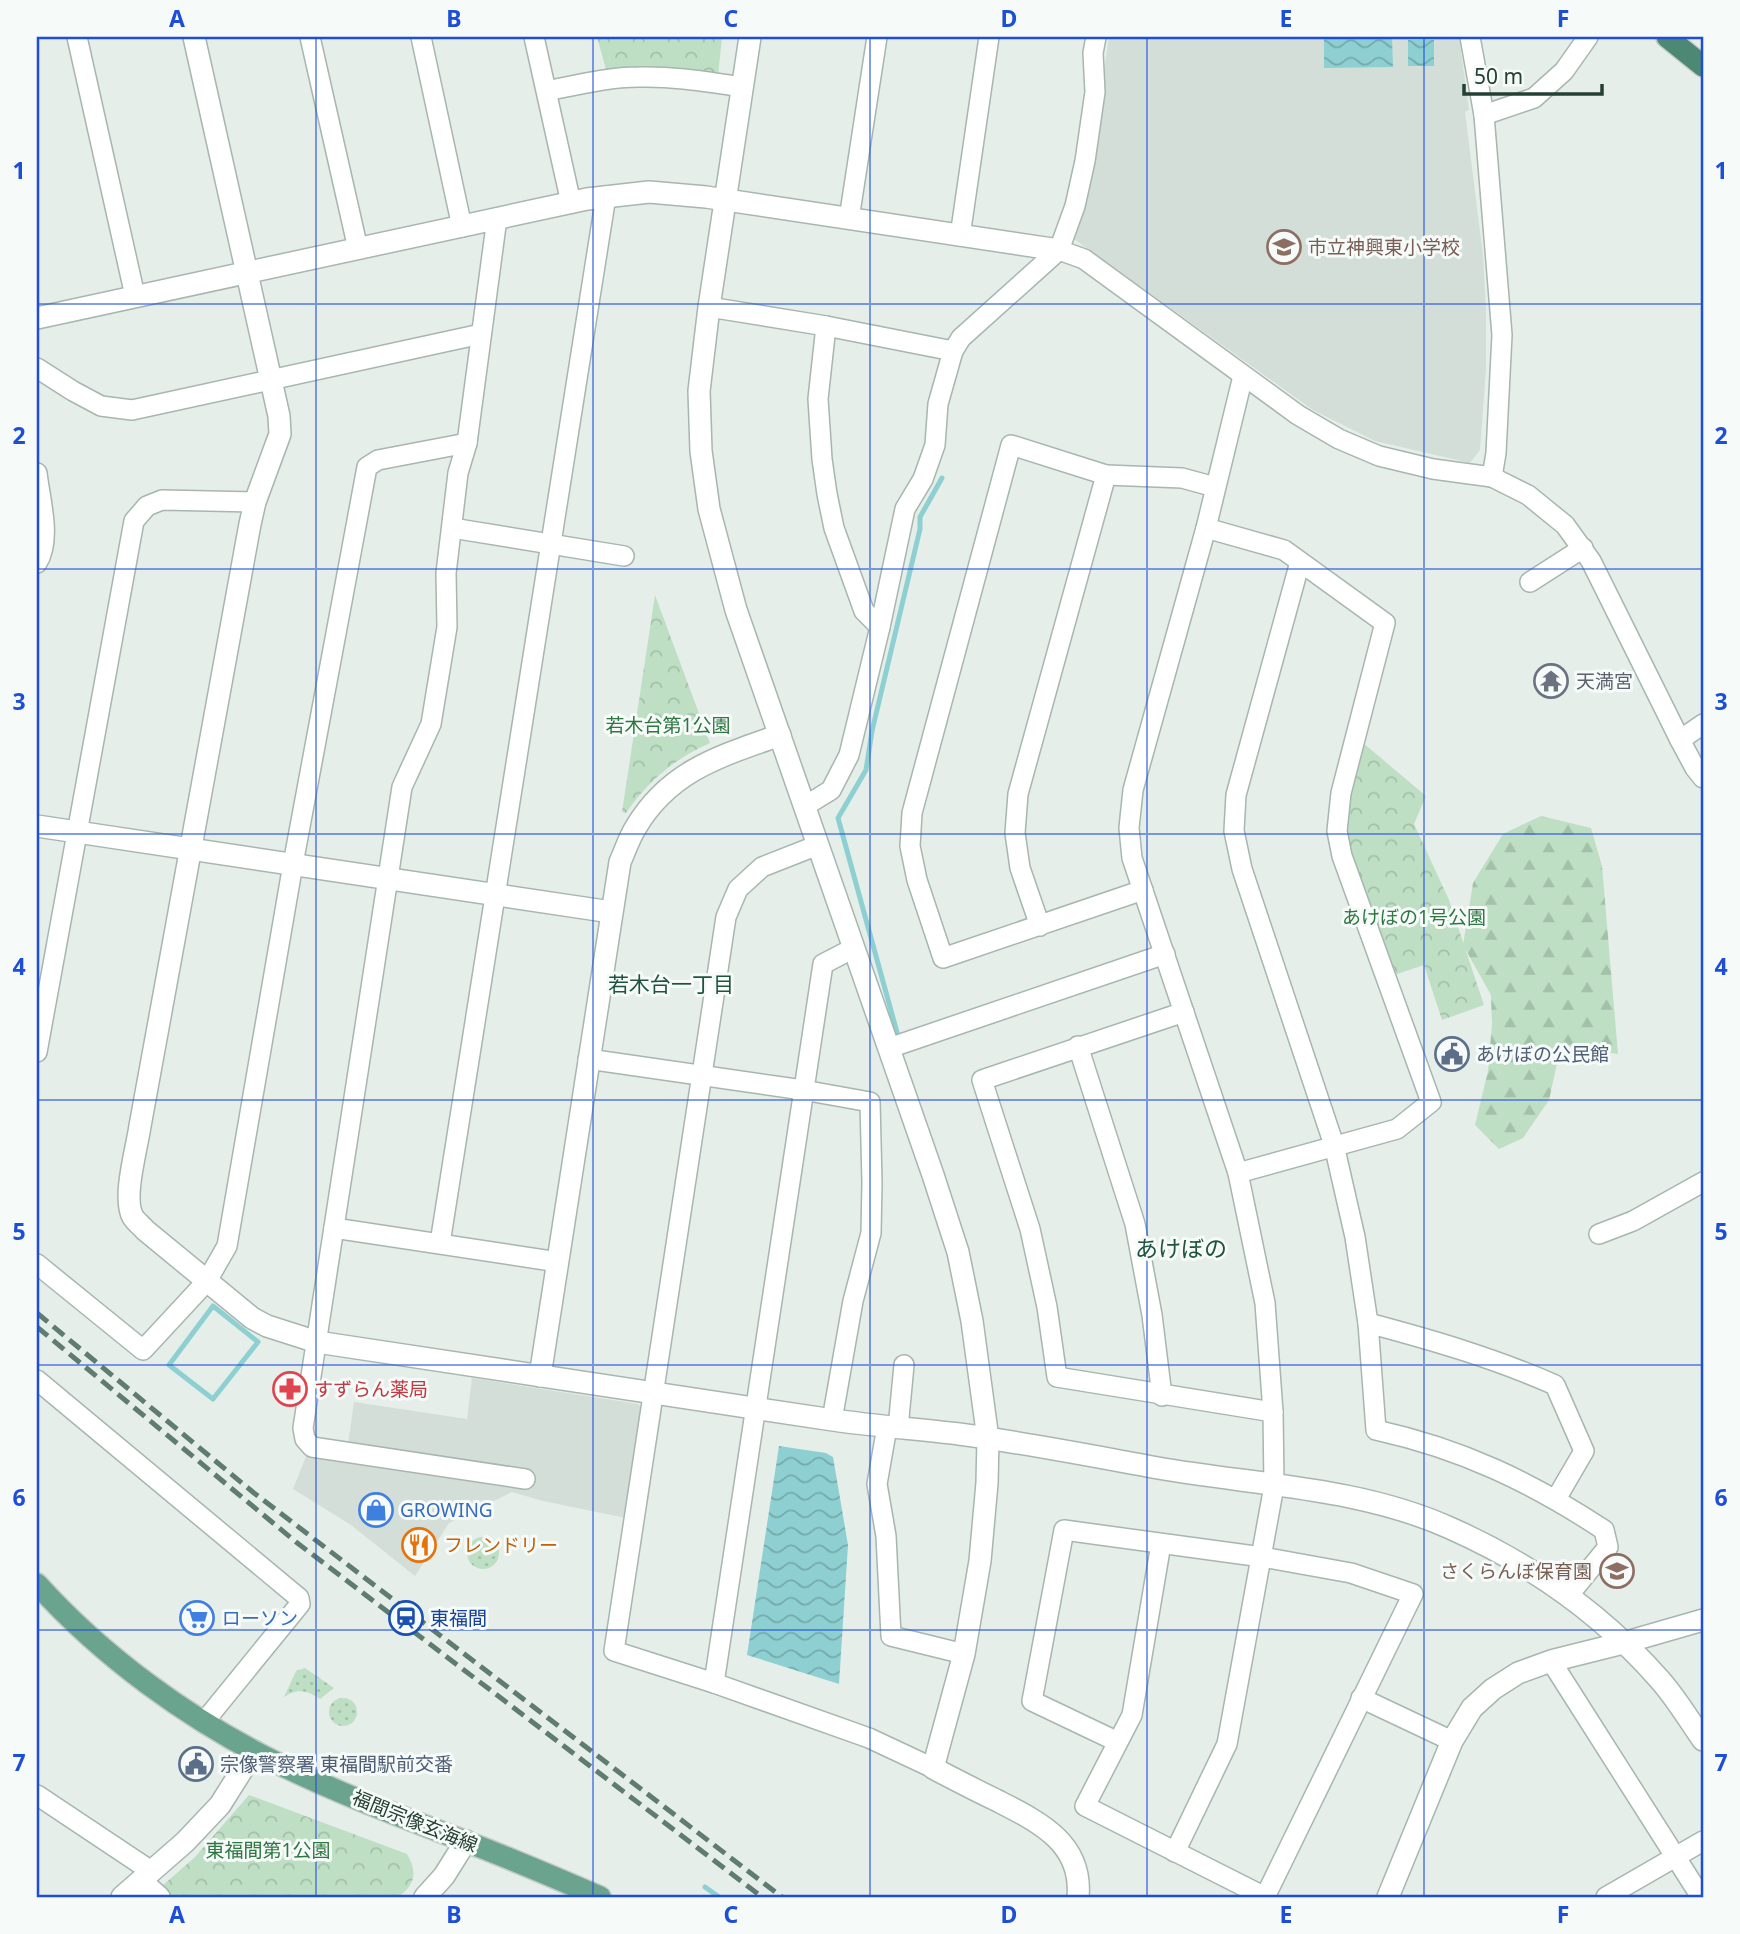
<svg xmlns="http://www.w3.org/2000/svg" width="1740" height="1934" font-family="'Noto Sans','Noto Sans JP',sans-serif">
<defs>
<pattern id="grass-dots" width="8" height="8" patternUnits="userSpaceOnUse" patternTransform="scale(1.75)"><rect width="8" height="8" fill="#bedfc3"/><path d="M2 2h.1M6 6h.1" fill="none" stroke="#a3c0a8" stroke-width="1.8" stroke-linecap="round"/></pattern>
<pattern id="forest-firs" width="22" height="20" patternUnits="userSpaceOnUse" patternTransform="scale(1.75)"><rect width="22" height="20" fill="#bedfc3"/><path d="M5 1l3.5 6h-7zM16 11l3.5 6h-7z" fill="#a3c0a8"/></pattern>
<pattern id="park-crowns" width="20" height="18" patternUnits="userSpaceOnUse" patternTransform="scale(1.75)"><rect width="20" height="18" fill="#bedfc3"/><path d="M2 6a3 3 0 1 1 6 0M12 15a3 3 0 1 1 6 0" fill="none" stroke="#a3c0a8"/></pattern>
<pattern id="water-waves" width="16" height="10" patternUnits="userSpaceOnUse" patternTransform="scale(1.75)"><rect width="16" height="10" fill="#8ed0d2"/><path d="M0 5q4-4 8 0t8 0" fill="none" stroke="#74aaab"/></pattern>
</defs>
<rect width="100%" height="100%" fill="#e5eee9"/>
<g fill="#d3ded8">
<path d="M1109,37H1459L1469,110L1465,112L1483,255L1486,309V369L1480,450L1470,463L1375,441L1313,410L1074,239L1087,186Z"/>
<path d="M472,1378L638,1404L643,1409L626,1518L543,1501L512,1492L449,1523L415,1576L351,1525L293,1489L313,1439L348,1444L354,1402L467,1419Z"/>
</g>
<g fill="url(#grass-dots)">
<circle cx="483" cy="1553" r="16"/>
<path d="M305,1668L334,1688L320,1699C307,1690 297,1688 284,1697L296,1671Z"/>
<circle cx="343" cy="1712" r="14"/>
</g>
<path fill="url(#forest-firs)" d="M1541,816L1591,828L1602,866L1618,1054L1561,1045L1549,1100L1523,1138L1499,1149L1475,1125L1488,1071L1492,1024L1491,995L1463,945L1473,883L1503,834Z"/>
<g fill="url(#park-crowns)">
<path d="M597,37H722L718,76L607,73Z"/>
<path d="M655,595L710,743C674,759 648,781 626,813L622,812Z"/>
<path d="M1362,742L1426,796L1414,824L1449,900L1484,1005L1442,1020L1424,965L1394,975C1380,936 1351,877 1347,837C1343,805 1354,773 1362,742Z"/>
<path d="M249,1795L407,1854C418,1872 415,1885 398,1897H167L163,1894L162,1886L195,1857Z"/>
</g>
<g fill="url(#water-waves)">
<path d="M1324,37H1392L1393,67L1324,68Z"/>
<rect x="1408" y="40" width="26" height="26"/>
<path d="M779,1446L826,1453L833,1457L848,1545L839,1684L747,1655Z"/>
</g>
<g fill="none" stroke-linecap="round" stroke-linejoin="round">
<g stroke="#8ed0d2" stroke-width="5">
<path d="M898,1036L838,818L866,770L872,731L920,529V517L942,478"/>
<path d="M213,1306L258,1342L213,1399L169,1365Z"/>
<path d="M705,1887L719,1897"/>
</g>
<g stroke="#a7b6af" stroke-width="22">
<g id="minor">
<path d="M77,37L135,296"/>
<path d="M310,37L358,249"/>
<path d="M421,37L462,227"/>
<path d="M534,37L571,203"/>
<path d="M1470,37L1484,115L1502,335L1496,453L1492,477"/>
<path d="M547,91C577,85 608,77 639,77C674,76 708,82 743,87"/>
<path d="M1484,115L1534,98L1564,71L1588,37"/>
<path d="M497,218L467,443L458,473L446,573L447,627L431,724L402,787L303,1428L305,1439L312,1447L525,1479"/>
<path d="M849,219L877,37"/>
<path d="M960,236L989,37"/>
<path d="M1059,250L1084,259L1298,415L1339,439L1379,456L1433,469L1492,477L1528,495L1565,525L1591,561L1680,740L1695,768L1703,778"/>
<path d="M709,307L826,326L953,351L961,338L1059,250L1075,206L1085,161L1095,92L1093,53L1096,37"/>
<path d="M826,326L818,399L822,459L827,494L834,528L864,611L880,627"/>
<path d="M37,368L73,391L101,406L132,410L481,334"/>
<path d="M37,473C40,500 52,539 37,563"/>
<path d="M1106,475L1182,478L1215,487"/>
<path d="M452,528L624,556"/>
<path d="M1206,528L1284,550L1385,623L1341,793L1337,831L1342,856L1431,1102L1397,1129L1238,1173"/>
<path d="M1300,562L1236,795L1234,831L1242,869L1334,1145L1355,1237L1368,1323L1376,1430C1462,1449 1531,1482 1604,1530L1608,1547L1568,1596"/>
<path d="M1530,582L1583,548"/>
<path d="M1680,740L1703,724"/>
<path d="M805,806L831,790L849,755L880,627L905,509L923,479L935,445L938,404L953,351"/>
<path d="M818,845L762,867L738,889L726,917L614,1651L714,1683L869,1738L933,1768"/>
<path d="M1040,926L1020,868L1015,833L1018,794L1106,475L1011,445L912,813L910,846L917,880L943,958L1143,890"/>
<path d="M1184,1012L982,1080L1030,1229L1047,1307L1057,1377L1273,1412"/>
<path d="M1078,1046L1135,1224L1152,1315L1162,1396"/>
<path d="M889,1048L1165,954"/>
<path d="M37,1052L134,521L147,506L162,500L255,502"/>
<path d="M588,1059L803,1090L870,1102L872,1183L871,1233L853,1301L832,1420"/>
<path d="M334,1228L558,1262"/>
<path d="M1599,1234L1633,1221L1703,1182"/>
<path d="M440,1243L606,196"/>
<path d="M37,1264L143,1350L207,1281L227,1246L293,864L367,467L378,460L467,443"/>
<path d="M1368,1323C1432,1340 1494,1358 1555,1385L1584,1451L1556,1499"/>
<path d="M37,1380L299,1598L300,1604L204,1722"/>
<path d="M887,1427L877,1484L886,1536L891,1636L964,1654"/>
<path d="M898,1428L904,1365"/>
<path d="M1551,1661L1701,1897"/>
<path d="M714,1683L823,964L854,948"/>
<path d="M1361,1698L1452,1741"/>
<path d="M1118,1742L1032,1701L1064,1530L1262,1557L1351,1573L1413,1594L1265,1897L1085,1806L1132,1715L1161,1544"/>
<path d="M37,1795L151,1871"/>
<path d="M1175,1852L1227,1744L1274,1486L1273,1412L1265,1303L1238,1173L1132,858L1129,828L1133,790L1206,528L1243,376"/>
<path d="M1606,1897L1703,1841"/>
</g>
</g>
<g stroke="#a7b6af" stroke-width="24">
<g id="tertiary">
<path d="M194,37L279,416L280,434L255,502L250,524L140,1126C137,1148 122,1198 133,1217C136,1222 142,1226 145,1230L252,1318L267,1326L317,1342C489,1369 661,1395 833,1420C875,1426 917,1429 959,1434C1026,1443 1092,1456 1158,1468C1255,1485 1359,1487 1450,1528C1529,1563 1602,1614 1660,1680C1676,1698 1689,1720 1703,1740"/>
<path d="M750,37L709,307L699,391L701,451L709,509L736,610L933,1175L958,1252L972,1321L988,1439L987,1483L980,1561L964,1654L933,1768C954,1779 975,1790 996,1800C1037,1821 1083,1842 1078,1897"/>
<path d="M37,318L587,199L649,192L706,197L1059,250"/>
<path d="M37,826L611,912"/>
<path d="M540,1376L620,862C625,851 629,838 636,827C670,770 721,756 780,735"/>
<path d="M141,1881L159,1897"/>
<path d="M122,1897L185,1842L220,1805L254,1751"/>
<path d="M425,1897L444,1876L466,1841"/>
<path d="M1388,1897L1452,1741L1472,1708L1493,1689L1518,1673L1551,1661L1623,1643L1703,1620"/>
</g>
</g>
<g stroke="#c2cac6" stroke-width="24">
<path id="primary" d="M37,1584C103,1657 187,1718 275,1762C337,1793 402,1817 467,1842C512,1859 556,1878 600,1897"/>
</g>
<g stroke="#c2cac6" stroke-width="24">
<path id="trunk" d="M1667,37L1703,66"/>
</g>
<use href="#minor" stroke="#fff" stroke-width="19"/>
<use href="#tertiary" stroke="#fff" stroke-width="21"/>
<use href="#primary" stroke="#6aa38e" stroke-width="21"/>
<use href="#trunk" stroke="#4c8874" stroke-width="21"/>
<g stroke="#5f7c70" stroke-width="5" stroke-dasharray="14 7" stroke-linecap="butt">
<path d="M37,1313L254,1493L782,1897"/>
<path d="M37,1327L296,1542L762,1897"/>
</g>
</g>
<path fill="none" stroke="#1d4ed8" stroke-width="2" stroke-opacity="0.55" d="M316,37V1897M593,37V1897M870,37V1897M1147,37V1897M1424,37V1897M37,304H1703M37,569H1703M37,834H1703M37,1100H1703M37,1365H1703M37,1630H1703"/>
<defs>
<g id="school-ring" transform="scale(1.75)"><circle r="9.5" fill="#f6faf8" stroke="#8d6e63" stroke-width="1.5"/><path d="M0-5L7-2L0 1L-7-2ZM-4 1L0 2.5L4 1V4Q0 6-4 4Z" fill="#8d6e63"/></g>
<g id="temple-ring" transform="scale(1.75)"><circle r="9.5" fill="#f6faf8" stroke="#6b7280" stroke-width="1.5"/><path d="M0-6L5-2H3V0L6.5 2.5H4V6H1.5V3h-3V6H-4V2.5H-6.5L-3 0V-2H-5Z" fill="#6b7280"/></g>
<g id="civic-ring" transform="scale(1.75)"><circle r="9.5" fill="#f6faf8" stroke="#5c6f8a" stroke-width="1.5"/><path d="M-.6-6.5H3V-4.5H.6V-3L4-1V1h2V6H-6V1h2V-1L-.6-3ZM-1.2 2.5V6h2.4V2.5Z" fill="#5c6f8a"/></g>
<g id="pharmacy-ring" transform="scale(1.75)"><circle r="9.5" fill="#f6faf8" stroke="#e0444e" stroke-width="1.5"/><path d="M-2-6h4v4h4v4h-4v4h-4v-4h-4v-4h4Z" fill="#e0444e"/></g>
<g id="shop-ring" transform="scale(1.75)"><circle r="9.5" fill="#f6faf8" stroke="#3f7fe0" stroke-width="1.5"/><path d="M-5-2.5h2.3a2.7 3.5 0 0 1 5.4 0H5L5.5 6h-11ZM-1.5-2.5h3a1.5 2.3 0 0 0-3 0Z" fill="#3f7fe0"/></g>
<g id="restaurant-ring" transform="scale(1.75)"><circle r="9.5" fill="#f6faf8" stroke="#e8710a" stroke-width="1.5"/><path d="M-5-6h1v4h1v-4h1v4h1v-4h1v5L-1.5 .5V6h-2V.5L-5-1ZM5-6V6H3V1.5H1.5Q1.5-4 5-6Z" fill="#e8710a"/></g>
<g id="supermarket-ring" transform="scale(1.75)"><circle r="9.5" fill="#f6faf8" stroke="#3f7fe0" stroke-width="1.5"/><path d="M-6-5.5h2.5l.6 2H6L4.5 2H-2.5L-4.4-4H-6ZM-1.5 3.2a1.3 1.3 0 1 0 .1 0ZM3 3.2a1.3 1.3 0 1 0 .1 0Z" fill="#3f7fe0"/></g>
<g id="station-ring" transform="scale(1.75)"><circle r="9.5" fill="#f6faf8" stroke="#1a4fb4" stroke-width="1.5"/><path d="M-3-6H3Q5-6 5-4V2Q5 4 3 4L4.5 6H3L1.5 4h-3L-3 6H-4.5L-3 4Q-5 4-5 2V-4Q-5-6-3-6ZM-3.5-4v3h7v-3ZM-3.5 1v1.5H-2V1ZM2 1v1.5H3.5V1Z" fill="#1a4fb4"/></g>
</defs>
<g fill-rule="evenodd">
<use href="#school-ring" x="1284" y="247"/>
<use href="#temple-ring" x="1551" y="681"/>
<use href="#civic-ring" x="1452" y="1054"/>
<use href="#pharmacy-ring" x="290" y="1389"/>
<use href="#shop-ring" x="376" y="1510"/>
<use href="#restaurant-ring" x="419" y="1545"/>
<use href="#school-ring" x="1617" y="1571"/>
<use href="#supermarket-ring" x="197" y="1618"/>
<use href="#station-ring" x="406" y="1618"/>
<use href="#civic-ring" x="196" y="1764"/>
</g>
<g text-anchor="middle" stroke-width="6" stroke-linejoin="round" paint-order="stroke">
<g font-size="19" fill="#785e54" stroke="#f6faf8" text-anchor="start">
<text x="1308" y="254">市立神興東小学校</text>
<text x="1592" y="1578" text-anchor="end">さくらんぼ保育園</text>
</g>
<g font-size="19" fill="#5b616d" stroke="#f6faf8" text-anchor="start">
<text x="1576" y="688">天満宮</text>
</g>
<g font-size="19" fill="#2e7741" stroke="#f6faf8">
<text x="668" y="732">若木台第1公園</text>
<text x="1414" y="924">あけぼの1号公園</text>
<text x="268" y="1857">東福間第1公園</text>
</g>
<g font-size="19" fill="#4e5e75" stroke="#f6faf8" text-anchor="start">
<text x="1476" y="1061">あけぼの公民館</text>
<text x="220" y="1771">宗像警察署 東福間駅前交番</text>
</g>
<g font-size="19" fill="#be3a42" stroke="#f6faf8" text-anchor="start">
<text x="314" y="1396">すずらん薬局</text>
</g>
<g font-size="19" fill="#366cbe" stroke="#f6faf8" text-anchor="start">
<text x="400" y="1517">GROWING</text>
<text x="222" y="1625">ローソン</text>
</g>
<g font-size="19" fill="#c56008" stroke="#f6faf8" text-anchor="start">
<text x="444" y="1552">フレンドリー</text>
</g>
<g font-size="19" fill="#164399" stroke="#f6faf8" text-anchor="start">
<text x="430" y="1625">東福間</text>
</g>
<g font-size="19" fill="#244035" stroke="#f6faf8">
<text transform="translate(415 1821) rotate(22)" y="7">福間宗像玄海線</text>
</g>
<g font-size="21" fill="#1f5340" stroke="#f6faf8">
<text x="671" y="992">若木台一丁目</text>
</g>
<g font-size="23" fill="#1f5340" stroke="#f6faf8">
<text x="1181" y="1257">あけぼの</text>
</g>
</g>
<rect width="1740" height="1934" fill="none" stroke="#f6faf8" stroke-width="77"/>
<path d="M1464 84v10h138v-10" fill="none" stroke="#244035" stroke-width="3.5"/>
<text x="1474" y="84" font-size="21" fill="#244035" stroke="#f6faf8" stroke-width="5" paint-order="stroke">50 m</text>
<rect x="38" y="38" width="1664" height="1858" fill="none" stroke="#1d4ed8" stroke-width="2.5"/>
<g font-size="23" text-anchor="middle" font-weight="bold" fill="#1d4ed8">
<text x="177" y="27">A</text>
<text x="454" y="27">B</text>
<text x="731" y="27">C</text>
<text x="1009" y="27">D</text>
<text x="1286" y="27">E</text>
<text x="1563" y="27">F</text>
<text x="19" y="179">1</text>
<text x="1721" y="179">1</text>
<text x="19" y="444">2</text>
<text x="1721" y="444">2</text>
<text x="19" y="710">3</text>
<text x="1721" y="710">3</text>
<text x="19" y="975">4</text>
<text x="1721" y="975">4</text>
<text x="19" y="1240">5</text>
<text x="1721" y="1240">5</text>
<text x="19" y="1506">6</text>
<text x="1721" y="1506">6</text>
<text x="19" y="1771">7</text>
<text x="1721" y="1771">7</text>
<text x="177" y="1923">A</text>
<text x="454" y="1923">B</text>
<text x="731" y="1923">C</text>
<text x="1009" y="1923">D</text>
<text x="1286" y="1923">E</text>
<text x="1563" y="1923">F</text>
</g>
</svg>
